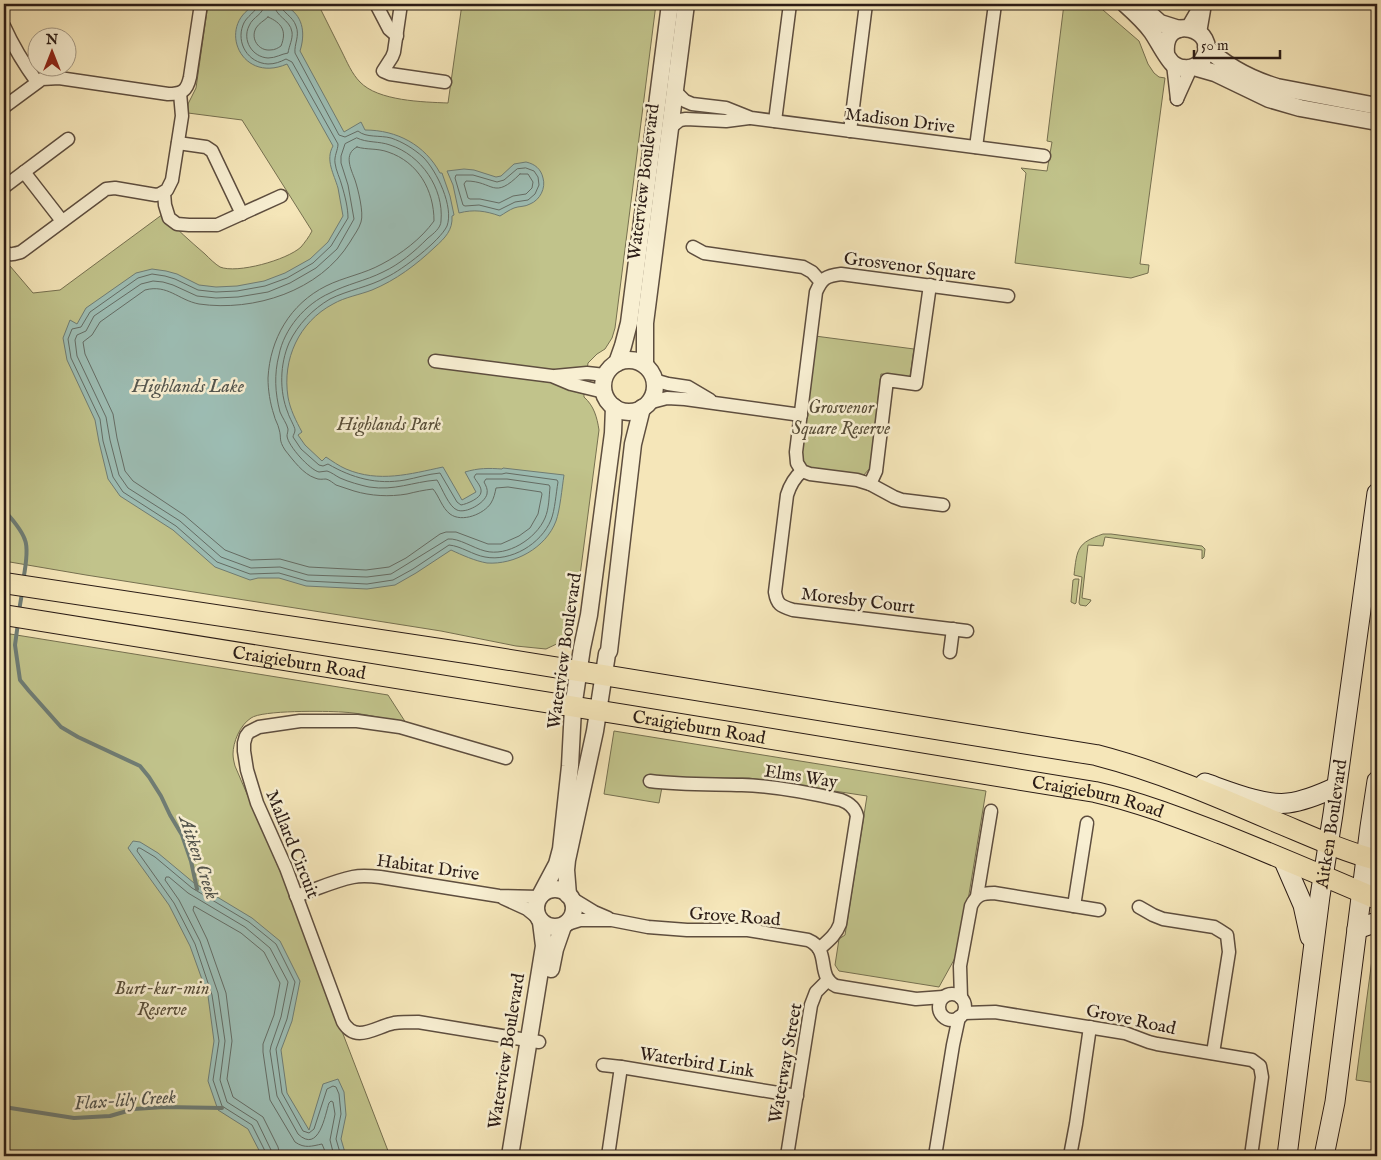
<svg xmlns="http://www.w3.org/2000/svg" width="1381" height="1160" font-family="'IM FELL English',serif">
<rect width="100%" height="100%" fill="#f5e6b9"/>
<filter id="stains"><feTurbulence type="fractalNoise" baseFrequency=".004" numOctaves="4"/><feColorMatrix values="0 0 0 0 .2 0 0 0 0 .09 0 0 0 0 .02 0 0 0 .5 -.17"/></filter>
<radialGradient id="worn" r=".72"><stop offset=".6" stop-color="#630" stop-opacity="0"/><stop offset="1" stop-color="#630" stop-opacity=".3"/></radialGradient>
<g fill="#c1c38b" stroke="#767050">
<path d="M208,4H318C326,20 334,36 342,52C347,62 352,74 360,82C378,101 423,102 448,103L462,4H656L615,328L612,338L605,349L597,354L588,363L584,393V397C594,406 597,417 599,430L573,629L565,640L546,649L516,646L441,631L86,575L4,561V259L33,293L60,290L163,214C176,229 190,241 205,254C209,258 215,264 220,267C237,274 287,260 301,247C305,242 309,237 312,231L242,120L188,113V104L196,88Z"/>
<path d="M1064,4H1096L1139,41L1148,64L1154,73L1159,77L1165,78L1140,264L1149,265L1148,273L1131,278L1015,263L1026,173L1021,168L1047,171L1052,142L1047,141Z"/>
<path d="M815,336L914,349L910,377L881,374L870,468L863,476L805,468L800,457Z"/>
<path d="M1103,534H1111L1202,546L1205,549L1204,557L1202,559V550L1105,537L1103,546L1088,545L1082,598L1091,600L1090,602L1086,606L1080,605L1079,603L1082,577L1074,575C1077,549 1077,543 1103,534Z"/>
<path d="M1075,579H1079L1076,603L1075,604L1071,602L1073,580Z"/>
<path d="M4,633L388,695L406,723C385,719 363,713 342,712C326,711 262,710 251,718C240,725 233,742 233,754C233,758 234,762 235,766L292,899L338,1021L390,1156H4Z"/>
<path d="M614,731L986,791L960,949L939,987L839,971L835,965L839,939L845,935L867,796L749,778H708L662,787L659,803L604,794Z"/>
<path d="M1377,944V1083L1356,1080L1373,952Z"/>
</g>
<g fill="#9dbeb5" stroke="#6f7d75">
<path d="M258,4C265,4 275,2 282,4C285,5 287,6 289,8C304,18 305,35 300,51L344,132L361,122L365,130C397,130 425,145 440,173H442L450,196L454,215L452,216C453,230 445,238 435,247C416,265 396,280 372,290C359,295 345,297 333,304C299,322 282,359 288,397C290,409 296,421 302,432L298,435L305,445L322,461L326,457C332,461 339,466 346,469C379,483 410,474 443,467L462,500L476,492L465,472C478,468 489,468 502,469L503,468L564,475C562,488 560,510 556,521C546,548 514,565 487,563C475,561 462,555 451,550L416,573L395,585L367,589L306,586L279,578H258L250,580L215,567L173,530L120,496L108,479L99,442L95,420L67,360L63,338L70,320L77,324L86,308L136,273L152,269L166,271L177,274L199,285L216,287L237,286L264,281L285,273L310,259L328,242L343,216C341,207 340,197 338,188C334,174 325,160 333,146L287,64C239,85 215,22 258,4Z"/>
<path d="M526,162C535,164 541,169 543,178C546,188 540,200 530,204C525,207 519,206 514,208C509,210 505,213 500,216C486,211 474,209 459,213L453,185L447,171L464,169L474,170L496,177L501,176L514,164Z"/>
<path d="M133,841L140,842L158,853L194,883L252,918L280,941L300,981L292,1021L281,1050L287,1093L309,1130L323,1084L338,1079L344,1092L346,1115L341,1139L346,1156H262L248,1129L218,1110L208,1081L214,1041L208,996L190,946L169,905L128,848Z"/>
</g>
<g fill="none" stroke-linecap="round" stroke-linejoin="round">
<g stroke="#646d66" stroke-width="1">
<path d="M258,4C257,12 246,16 243,25C236,43 248,63 268,64C275,64 280,62 286,59L292,62L338,144C338,150 334,156 335,163C336,171 340,178 342,186C345,196 348,208 348,218L331,246L313,263L287,278L265,286L237,291L216,292L198,290L175,279L165,276L152,274L138,278L90,312L81,327L72,329L68,339L71,358L100,419L103,441L113,477L123,492L176,526L217,562L250,574L279,573L307,581L367,584L393,580L413,569L449,545C461,546 473,555 485,557C511,562 541,544 551,520C555,510 556,493 558,482L557,480L506,473L502,474H476L474,477C476,481 482,487 481,492C481,498 467,504 461,505L457,502L440,473C428,474 416,478 405,480C377,485 352,478 328,464L323,466L319,465L301,449L293,437C293,435 295,433 295,430C295,427 289,417 288,413C279,391 280,364 289,343C298,324 313,309 330,299C348,290 369,287 387,277C402,270 440,241 447,226C454,207 437,171 423,157C414,149 403,142 391,138C380,135 366,138 358,131L345,137L339,135L295,53C294,44 300,36 296,26C293,16 281,12 280,4"/>
<path d="M264,4C264,15 253,16 249,26C242,40 252,57 268,58C276,58 281,54 288,53C289,46 293,39 292,32C290,19 275,17 274,4"/>
<path d="M268,17C282,23 287,31 281,46C278,48 275,50 270,50C259,51 250,39 256,28C259,23 264,21 268,17Z"/>
<path d="M357,138C367,143 379,141 390,145C421,155 444,188 441,221C441,228 433,234 428,238C414,252 400,264 383,272C365,281 347,284 330,293C305,304 284,329 279,355C274,374 275,393 280,412C282,417 287,424 288,429C288,432 287,434 287,436C288,446 310,470 319,472C322,472 324,471 327,471C331,472 336,476 340,478C349,482 360,485 369,487C395,491 412,482 437,480C442,488 449,507 457,510C466,514 485,503 487,494C488,489 486,486 484,482L486,479H507L549,485L550,487C549,497 549,509 545,518C536,539 507,557 485,551C473,548 459,538 448,539L391,574L367,577L308,575L280,567L251,568L221,557L180,521L128,488L119,475L110,440L106,417L77,356L75,340L77,335L86,331L94,316L141,284L153,281L163,282L173,285L197,296L216,298L238,297L268,292L290,283L316,268L337,249L354,219L348,185L341,163V156L345,144Z"/>
<path d="M357,147C367,150 377,148 388,152C418,162 434,190 434,221C421,239 401,254 382,264C364,274 344,277 326,286C290,304 270,339 268,378C268,390 270,403 274,415C275,420 278,424 279,429C282,439 278,439 285,450C293,460 303,474 315,478C319,480 323,479 326,479C330,480 333,483 336,485C342,487 348,489 354,491C371,496 389,497 407,494C415,492 424,490 433,489C439,496 442,508 450,514C462,523 484,514 491,503C494,498 495,493 496,488L508,487L541,492L542,494L538,514L530,528L519,536L501,544H488L456,532H446L440,534L406,558L389,567L366,570L309,567L280,559L251,560L225,550L184,515L133,481L125,471L117,438L113,414L85,354L83,342L92,335L100,322L145,290C168,284 178,300 199,304C254,312 320,291 350,242C354,235 359,229 361,222C364,213 358,189 355,180C351,169 343,154 357,147Z"/>
<path d="M526,168L534,171L538,177L539,185L535,194L528,200L515,202L499,210L479,205L465,206L463,205L455,178L456,175H473L497,182L504,180L517,169Z"/>
<path d="M520,174H528L533,182L532,188L526,194L513,196L499,203L480,199H470L468,198L464,184L466,181C494,181 493,201 520,174Z"/>
<path d="M266,1156V1153L252,1125L222,1106L213,1080L219,1041L212,995L195,944L174,903L137,851L138,848H140L155,857L192,888L249,922L276,944L295,982L287,1019L276,1049L282,1093L303,1131L309,1133L314,1129L327,1089L333,1086L336,1087L339,1094L341,1114L336,1139L341,1156"/>
<path d="M272,1156L271,1150L257,1121L227,1102L220,1080L225,1041L218,993L200,941L179,900L165,880L166,877H169L188,893L245,927L270,948L288,982L281,1017L271,1046L270,1051L277,1096L298,1134C319,1154 325,1115 329,1103L331,1101L333,1102L335,1114L330,1140L334,1156"/>
<path d="M280,1156L278,1147L263,1117L233,1097L227,1079L232,1041L226,993L207,939L193,910L194,906L241,933L264,952L280,983L274,1015L263,1044V1052L270,1100L295,1142C305,1149 312,1146 322,1144L327,1156"/>
</g>
<g stroke="#6f7d75" stroke-width="4">
<path d="M4,511C11,517 22,531 25,540C29,550 25,570 23,581"/>
<path d="M19,611L22,593"/>
<path d="M18,623L15,645L20,680L29,691L61,727L78,737L140,766L149,777L161,796L170,815L182,835L191,861L197,889"/>
<path d="M4,1107L74,1118L110,1116L134,1109L164,1107L222,1108"/>
</g>
<g stroke="#5e4e3f" stroke-width="15">
<g id="minor">
<path d="M376,4L389,29L397,36"/>
<path d="M401,4L394,52L392,57L383,71L390,74L445,82"/>
<path d="M4,26C13,46 24,64 37,82"/>
<path d="M1187,28L1201,4"/>
<path d="M1200,33L1205,4"/>
<path d="M1173,64L1177,99"/>
<path d="M675,91L685,101L692,104L726,108L751,118L1044,156"/>
<path d="M1177,99L1191,68"/>
<path d="M4,107L42,79L59,78L168,94C182,94 187,91 190,77L201,4"/>
<path d="M775,121L790,4"/>
<path d="M670,128L680,120L686,119L726,121L749,118"/>
<path d="M850,131L866,4"/>
<path d="M178,143L206,147L212,151L242,214"/>
<path d="M976,147L995,4"/>
<path d="M24,172L62,221"/>
<path d="M4,187L68,139"/>
<path d="M164,193L165,205L169,218L177,224L189,225H217L281,196"/>
<path d="M693,247L704,253L803,267L812,272L820,281"/>
<path d="M4,251C9,256 14,254 21,252L106,189L115,188L156,195L160,194L167,190L172,180L182,116L180,93"/>
<path d="M435,361L552,376L571,384L604,392"/>
<path d="M555,376L587,373L605,375"/>
<path d="M654,380L668,384L688,387L710,400"/>
<path d="M648,403L667,398L685,399L801,415"/>
<path d="M802,471C794,478 790,485 787,495L775,592C777,605 781,606 793,610L967,631"/>
<path d="M870,484L876,471L887,380L916,384L930,285"/>
<path d="M943,505L902,500L894,497L870,484L857,480L810,474L802,471L797,463L796,452L816,292C822,278 826,276 841,274L1008,296"/>
<path d="M950,652L953,629"/>
<path d="M506,758L400,727L357,721H300L259,727L249,732L246,736L244,743V751L247,770L257,803L286,868L343,1022C356,1044 375,1027 394,1023C402,1022 410,1022 418,1022L539,1042"/>
<path d="M650,781C681,785 711,784 742,785C773,786 811,793 841,800C849,803 855,807 857,816L840,924C836,935 828,941 819,949"/>
<path d="M296,896C315,890 333,881 353,877C362,875 371,876 380,877L499,896L539,897"/>
<path d="M977,896L991,811"/>
<path d="M503,898L527,909L538,918"/>
<path d="M571,898L594,912L608,918"/>
<path d="M1074,906L1087,823"/>
<path d="M1139,907L1153,915L1163,919L1214,927L1219,930L1227,935L1229,952L1213,1053"/>
<path d="M564,925L580,920H612L648,927L687,930H748L808,940C832,950 815,976 836,986L916,999L943,997"/>
<circle cx="952" cy="1007" r="13"/>
<path d="M961,998L960,966L971,906C976,895 982,893 994,893L1099,910"/>
<path d="M964,1013L995,1012L1125,1033L1149,1042L1157,1044L1252,1060L1260,1066L1262,1077L1251,1156"/>
<path d="M603,1065L621,1067"/>
<path d="M608,1156L621,1067L797,1096"/>
<path d="M787,1156L811,1005L816,992L828,980"/>
<path d="M935,1156L953,1045L959,1017"/>
<path d="M1070,1156L1076,1124L1090,1027"/>
</g>
</g>
<g stroke="#5e4e3f" stroke-width="19">
<g id="tertiary">
<path d="M1125,4C1135,13 1144,21 1152,32C1157,39 1167,59 1173,64C1176,66 1179,68 1183,68C1191,69 1199,66 1203,59C1222,29 1162,11 1166,53"/>
<path d="M1142,7L1160,23L1179,29"/>
<path d="M1206,47C1227,67 1250,79 1277,87L1377,106"/>
<path d="M1194,67L1215,73L1269,99L1300,108L1377,122"/>
<circle cx="629" cy="386" r="26"/>
<path d="M617,363L623,346L629,323L670,4"/>
<path d="M645,365V323L686,4"/>
<circle cx="555" cy="908" r="19"/>
<path d="M568,895L566,870L567,860L595,731L607,654L609,651L633,444L642,408"/>
<path d="M540,896L557,864L561,849L570,766L573,708L582,648L589,615L613,433L614,407"/>
<path d="M551,969L555,949L563,926"/>
<path d="M510,1156L544,946L541,922"/>
</g>
</g>
<g stroke="#2b1c16" stroke-width="21">
<g id="secondary">
<path d="M1205,783C1228,791 1264,806 1288,803C1305,801 1321,794 1336,787"/>
<path d="M1283,859L1303,905L1310,937"/>
<path d="M1357,929L1377,922"/>
<path id="s1" d="M1287,1156L1320,896L1333,814L1377,493"/>
<path d="M1324,1156L1335,1102L1370,827L1377,781"/>
</g>
</g>
<g stroke="#2b1c16" stroke-width="22">
<g id="primary">
<path d="M4,583L473,654L1096,755C1158,771 1216,796 1274,821C1308,835 1342,851 1377,860"/>
<path id="s2" d="M4,615L626,715L1095,792C1139,802 1180,818 1222,834C1274,855 1326,877 1377,899"/>
</g>
</g>
<use href="#minor" stroke="#f8efd2" stroke-width="12"/>
<use href="#tertiary" stroke="#f8efd2" stroke-width="16"/>
<use href="#secondary" stroke="#f8efd2" stroke-width="19"/>
<use href="#primary" stroke="#f5e6b9" stroke-width="20"/>
</g>
<g text-anchor="middle" stroke-width="5" stroke-linejoin="round" paint-order="stroke">
<g font-size="18" fill="#2b1c16" stroke="#f8efd2">
<text transform="translate(900 120) rotate(7)" y="6">Madison Drive</text>
<text transform="translate(643 182) rotate(-83)" y="6">Waterview Boulevard</text>
<text transform="translate(910 266) rotate(7)" y="6">Grosvenor Square</text>
<text transform="translate(858 600) rotate(7)" y="6">Moresby Court</text>
<text transform="translate(564 651) rotate(-82)" y="6">Waterview Boulevard</text>
<text dy="6" stroke="none"><textPath href="#s2" startOffset="299">Craigieburn Road</textPath></text>
<text dy="6" stroke="none"><textPath href="#s2" startOffset="704">Craigieburn Road</textPath></text>
<text transform="translate(801 776) rotate(9)" y="6">Elms Way</text>
<text dy="6" stroke="none"><textPath href="#s2" startOffset="1109">Craigieburn Road</textPath></text>
<text dy="6" stroke="none"><textPath href="#s1" startOffset="335">Aitken Boulevard</textPath></text>
<text transform="translate(293 844) rotate(68)" y="6">Mallard Circuit</text>
<text transform="translate(428 867) rotate(8)" y="6">Habitat Drive</text>
<text transform="translate(735 916) rotate(4)" y="6">Grove Road</text>
<text transform="translate(1131 1019) rotate(12)" y="6">Grove Road</text>
<text transform="translate(506 1051) rotate(-81)" y="6">Waterview Boulevard</text>
<text transform="translate(697 1062) rotate(9)" y="6">Waterbird Link</text>
<text transform="translate(785 1063) rotate(-80)" y="6">Waterway Street</text>
</g>
<g font-size="18" font-style="italic" fill="#584e39" stroke="#f8efd2">
<text x="841" y="413">Grosvenor<tspan x="841" dy="21">Square Reserve</tspan></text>
<text x="389" y="430">Highlands Park</text>
<text x="162" y="994">Burt-kur-min<tspan x="162" dy="21">Reserve</tspan></text>
</g>
<g font-size="19" font-style="italic" fill="#53554e" stroke="#f8efd2">
<text x="188" y="392">Highlands Lake</text>
<text transform="translate(200 857) rotate(71)" y="7">Aitken Creek</text>
<text transform="translate(125 1099) rotate(-4)" y="7">Flax-lily Creek</text>
</g>
</g>
<rect width="1381" height="1160" fill="none" stroke="#f5e6b9" stroke-width="20"/>
<rect x="5" y="5" width="1371" height="1150" fill="none" stroke="#2b1c16" stroke-width="2.5"/>
<rect x="10" y="10" width="1361" height="1140" fill="none" stroke="#2b1c16"/>
<g transform="translate(52 52)"><circle r="24" fill="#f8efd2" stroke="#a69b87"/>
<path d="M0-4L9 19L0 12L-9 19Z" fill="#8f2418"/>
<text y="-8" font-size="14" font-weight="bold" text-anchor="middle" fill="#2b1c16">N</text>
</g>
<path d="M1194 50v8h86v-8" fill="none" stroke="#2b1c16" stroke-width="2.5"/>
<text x="1201" y="50" font-size="15" fill="#2b1c16" stroke="#f8efd2" stroke-width="4" paint-order="stroke">50 m</text>
<rect width="100%" height="100%" filter="url(#stains)"/>
<rect width="100%" height="100%" fill="url(#worn)"/>
</svg>
